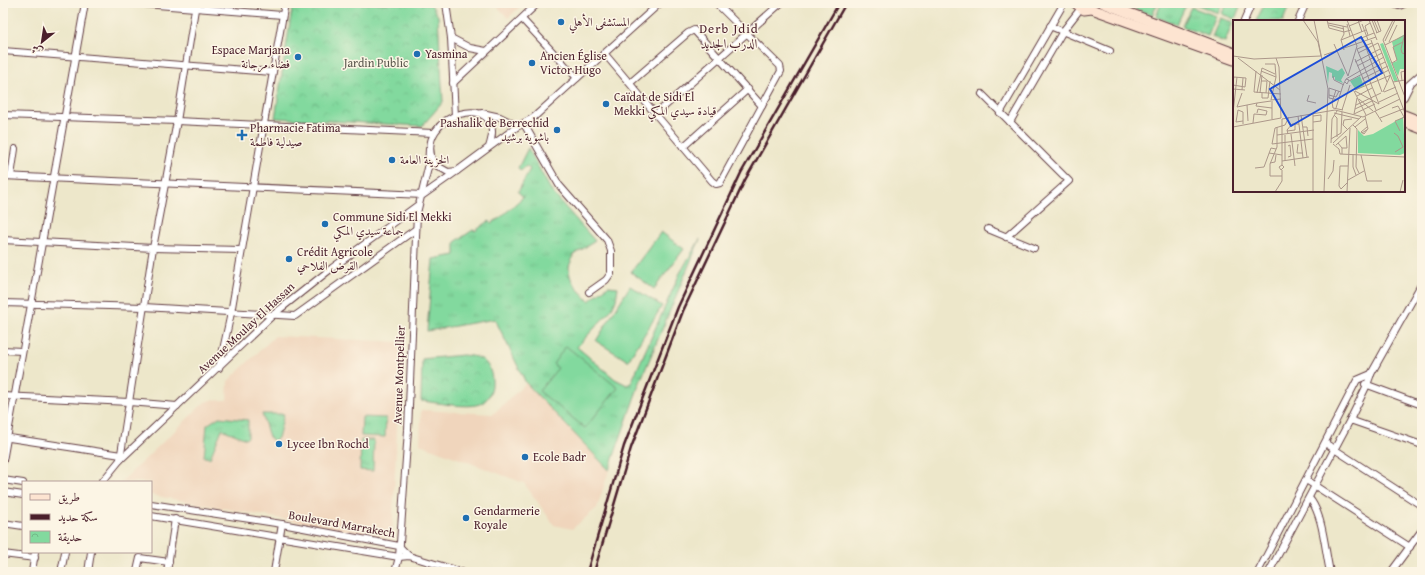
<svg xmlns="http://www.w3.org/2000/svg" width="1425" height="575" font-family="'Gentium Book Plus',Amiri,serif">
<defs>
<pattern id="grass-tufts" width="24" height="20" patternUnits="userSpaceOnUse"><rect width="24" height="20" fill="#82d99e"/><path d="M3 7l-1-3M5 7V3M7 7l1-3M15 17l-1-3M17 17v-4M19 17l1-3" fill="none" stroke="#72ba88"/></pattern>
<pattern id="park-crowns" width="20" height="18" patternUnits="userSpaceOnUse"><rect width="20" height="18" fill="#82d99e"/><path d="M2 6a3 3 0 1 1 6 0M12 15a3 3 0 1 1 6 0" fill="none" stroke="#72ba88"/></pattern>
</defs>
<rect width="100%" height="100%" fill="#fcf5e5"/>
<filter id="ink" filterUnits="userSpaceOnUse"><feTurbulence type="fractalNoise" baseFrequency=".025" numOctaves="2"/><feDisplacementMap in="SourceGraphic" scale="8" xChannelSelector="R" yChannelSelector="G"/><feConvolveMatrix kernelMatrix="1 2 1 2 8 2 1 2 1" color-interpolation-filters="sRGB"/></filter>
<filter id="wash" filterUnits="userSpaceOnUse"><feTurbulence type="fractalNoise" baseFrequency=".012" numOctaves="4" result="noise"/><feDisplacementMap in="SourceGraphic" scale="16" xChannelSelector="R" yChannelSelector="G"/><feGaussianBlur stdDeviation="0.9" result="paint"/><feColorMatrix in="noise" values="0 0 0 0 0 0 0 0 0 0 0 0 0 0 0 0 0 1.4 0 .05"/><feComposite in="paint" operator="in"/></filter>
<g filter="url(#wash)">
<rect width="100%" height="100%" fill="#ede7ca"/>
<g fill="#f0d5bc">
<path d="M494,3H524L508,18Z"/>
<path d="M275,336L401,342L392,539L151,495V482H121L205,402L211,400H227L228,381Z"/>
<path d="M526,383L609,470L597,508L572,529L554,525L524,483L420,444L421,410L493,414Z"/>
</g>
<g fill="url(#grass-tufts)" stroke="#667c64">
<path d="M1138,3H1158L1152,15L1135,9Z"/>
<path d="M1161,3H1180L1186,5L1177,24L1156,17Z"/>
<path d="M1192,3H1222L1218,13Z"/>
<path d="M1226,3L1241,4L1235,19L1222,14Z"/>
<path d="M1191,7L1216,16L1208,36L1182,26Z"/>
<path d="M1220,18L1233,22L1225,42L1212,37Z"/>
<path d="M528,148L552,192L595,241L573,255C573,260 570,262 569,267C568,282 580,291 589,301L608,286L618,287L616,300L611,310L577,347L615,379L627,385L631,383L680,273L700,239L640,382L609,470L526,383L495,319L427,331L433,259L455,255V242L473,230L475,231L489,221L491,223L500,218L523,197L518,192L530,169L526,166L521,171L518,168Z"/>
<path d="M262,414H284L278,438L274,441L269,437Z"/>
<path d="M219,417L248,420V437L246,439L222,429L210,458L204,457L207,425Z"/>
<path d="M362,417L386,418L385,437L361,436Z"/>
<path d="M361,440H374L373,471L360,470Z"/>
</g>
<g fill="url(#park-crowns)" stroke="#667c64">
<path d="M293,3H430L438,16L443,102L422,126L275,118Z"/>
<path d="M1265,3H1290L1283,21H1256Z"/>
<path d="M463,355C470,356 478,356 484,361C495,371 496,397 480,404C467,409 435,402 421,401L422,359Z"/>
</g>
<g fill="#82d99e" stroke="#667c64">
<path d="M661,232L684,249L654,289L631,272Z"/>
<path d="M630,286L662,306L628,361L596,341Z"/>
<path d="M566,346L618,388L585,428L539,391L558,368L553,364Z"/>
</g>
</g>
<g filter="url(#ink)">
<g fill="none" stroke-linecap="round" stroke-linejoin="round">
<g stroke="#623d43" stroke-width="8">
<g id="minor">
<path d="M132,3L282,15"/>
<path d="M446,3L451,38L455,116"/>
<path d="M1392,3L1399,6L1406,3"/>
<path d="M522,19L577,78"/>
<path d="M1244,21L1252,3"/>
<path d="M1298,21L1306,3"/>
<path d="M1050,26L1110,51"/>
<path d="M451,38L470,48L486,51"/>
<path d="M3,51L272,72"/>
<path d="M604,53L712,181L716,184L720,183L781,71L780,66L716,3"/>
<path d="M453,83L538,3"/>
<path d="M630,83L688,33L694,30L762,106"/>
<path d="M1404,89L1422,73"/>
<path d="M982,94L1069,181L1006,237"/>
<path d="M1404,97L1410,85"/>
<path d="M482,113L500,117L518,126"/>
<path d="M1000,113L1064,3"/>
<path d="M656,114L781,3"/>
<path d="M3,115L177,121L433,133"/>
<path d="M1010,122L1063,31L1081,8"/>
<path d="M524,124L559,185L607,240L611,251V273L606,280L589,292"/>
<path d="M489,147C510,87 410,113 434,164L448,172L457,171L518,126L533,118L660,3"/>
<path d="M683,147L748,89"/>
<path d="M3,176L423,195L457,171"/>
<path d="M11,176L15,149"/>
<path d="M988,229L1034,248"/>
<path d="M3,240L153,248L241,250"/>
<path d="M3,303L144,307L295,316L416,229"/>
<path d="M3,350L22,351"/>
<path d="M219,368L231,313L285,3"/>
<path d="M1365,384L1422,405"/>
<path d="M3,396L129,402L177,406"/>
<path d="M1350,420L1422,445"/>
<path d="M3,437L121,455"/>
<path d="M1325,443L1422,506"/>
<path d="M120,460L153,248L177,121L196,3"/>
<path d="M3,461L85,3"/>
<path d="M3,480L23,483"/>
<path d="M1306,480L1410,547"/>
<path d="M102,482L120,460L274,314L332,268L418,205"/>
<path d="M3,492L23,495"/>
<path d="M1309,498C1323,513 1325,551 1330,572"/>
<path d="M151,504L282,524L399,546L409,556"/>
<path d="M151,516L399,557L409,556L462,572"/>
<path d="M3,523L23,526"/>
<path d="M3,554L35,558"/>
<path d="M137,571L140,558L169,562"/>
<path d="M32,572L35,552"/>
<path d="M61,572L65,552"/>
<path d="M88,572L91,552"/>
<path d="M167,572L175,519"/>
<path d="M274,572L282,524"/>
<path d="M395,572L399,557L408,430L417,213L428,168L429,149"/>
<path d="M1258,572L1357,380L1371,374"/>
<path d="M1269,572L1350,420L1367,385L1371,374L1422,283"/>
<path d="M1391,572L1422,530"/>
</g>
</g>
<g stroke="#623d43" stroke-width="11">
<g id="secondary">
<path d="M1075,3L1084,10L1092,9L1234,60"/>
<path d="M1103,3L1234,53"/>
<path d="M1404,115L1422,122"/>
<path d="M1404,122L1422,129"/>
</g>
</g>
<use href="#minor" stroke="#fff" stroke-width="6"/>
<use href="#secondary" stroke="#fde4d1" stroke-width="9"/>
<g stroke="#4a1f2b" stroke-width="2.5">
<path d="M587,572L624,446L678,307L741,173L839,3"/>
<path d="M594,572L631,448L683,311L745,180L846,3"/>
</g>
</g>
</g>
<g fill="#1f6fb2" stroke="#fcf5e5" stroke-width="1.5">
<circle cx="561" cy="22" r="4"/>
<circle cx="417" cy="54" r="4"/>
<circle cx="298" cy="57" r="4"/>
<circle cx="532" cy="63" r="4"/>
<circle cx="606" cy="104" r="4"/>
<circle cx="557" cy="130" r="4"/>
<path d="M240 129h4v4h4v4h-4v4h-4v-4h-4v-4h4z"/>
<circle cx="392" cy="160" r="4"/>
<circle cx="325" cy="224" r="4"/>
<circle cx="289" cy="259" r="4"/>
<circle cx="279" cy="444" r="4"/>
<circle cx="525" cy="457" r="4"/>
<circle cx="466" cy="518" r="4"/>
</g>
<g text-anchor="middle" stroke-width="3" stroke-linejoin="round" paint-order="stroke">
<g font-size="12" fill="#4a1f2b" stroke="#fcf5e5" text-anchor="start">
<text x="569" y="26">المستشفى الأهلي</text>
<text x="290" y="54" text-anchor="end">Espace Marjana<tspan x="290" dy="14">فضاء مرجانة</tspan></text>
<text x="425" y="58">Yasmina</text>
<text x="540" y="60">Ancien Église<tspan x="540" dy="14">Victor Hugo</tspan></text>
<text x="614" y="101">Caïdat de Sidi El<tspan x="614" dy="14">Mekki قيادة سيدي المكي</tspan></text>
<text x="549" y="127" text-anchor="end">Pashalik de Berrechid<tspan x="549" dy="14">باشوية برشيد</tspan></text>
<text x="250" y="132">Pharmacie Fatima<tspan x="250" dy="14">صيدلية فاطمة</tspan></text>
<text x="400" y="164">الخزينة العامة</text>
<text x="333" y="221">Commune Sidi El Mekki<tspan x="333" dy="14">جماعة سيدي المكي</tspan></text>
<text x="297" y="256">Crédit Agricole<tspan x="297" dy="14">القرض الفلاحي</tspan></text>
<text x="287" y="448">Lycee Ibn Rochd</text>
<text x="533" y="461">Ecole Badr</text>
<text x="474" y="515">Gendarmerie<tspan x="474" dy="14">Royale</tspan></text>
</g>
<g font-size="12" fill="#5b574e" stroke="#fcf5e5">
<text x="376" y="67">Jardin Public</text>
</g>
<g font-size="12" fill="#4a1f2b" stroke="#fcf5e5">
<text transform="translate(246 328) rotate(-43)" y="4">Avenue Moulay El Hassan</text>
<text transform="translate(399 375) rotate(-88)" y="4">Avenue Montpellier</text>
<text transform="translate(342 524) rotate(10)" y="4">Boulevard Marrakech</text>
</g>
<g font-size="13" letter-spacing="1" fill="#4a1f2b" stroke="#fcf5e5">
<text x="729" y="33">Derb Jdid<tspan x="729" dy="15">الدرب الجديد</tspan></text>
</g>
</g>
<g transform="translate(1233 20)">
<rect width="172" height="172" fill="#ede7ca"/>
<path d="M172,14V49H167L165,56L159,43L164,41L159,22ZM150,23L165,61H161L147,24ZM93,46L105,51L109,48L112,53L108,60L110,63L102,60V57L99,58V53L96,52L95,64Z" fill="#82d99e"/>
<path d="M127,56L131,66L123,70L117,61ZM170,97L172,133L167,135L125,133V110L131,116L140,114Z" fill="#82d99e"/>
<path fill="none" stroke="#ac978a" stroke-width="1" d="M81,0L95,69L91,172M94,0L96,8L111,12L118,10M114,0L124,26L115,56M125,0L129,12M136,0L144,20M139,0L144,13M141,0L146,12M95,3L114,7M114,4L117,16M129,4L135,20M96,5L111,9M110,6L111,14L108,20L111,30M116,6L131,0M143,13L148,11L144,0M172,13L168,29L169,33L172,34M135,15L132,6L137,3M126,19L141,13M108,20L133,10M138,20L154,62M150,20L172,77M150,20L160,0M152,21L162,0M131,22L149,72M156,22L164,5M145,23L172,93M101,24L115,56M152,25L172,15M124,29L139,23M125,33L145,23M91,35L143,17M0,36L21,39L88,36L85,22L70,0M5,38L47,70M43,38L46,47L48,98M122,39L143,90M122,42L147,29M159,43L164,40L160,27L170,22M32,44H42L43,57L38,80L48,79M124,46L149,33M23,51L21,72L48,74M28,51L43,57M100,56L101,60L111,65M113,59L151,37M129,59L155,46M0,61L1,57L13,58L12,67L0,65M28,61H34L33,73M116,61L152,42M169,61L168,52L172,51M160,62L172,60M130,63L156,50M0,69L12,70M9,70L10,58M103,70L99,82L100,88L110,90M122,70L158,55M121,71L133,95M122,71L146,84L124,29M150,72L157,56M151,72L163,67M24,73L29,48L42,54M27,73L29,55M29,73V78H35L37,61M76,75L74,81L83,83M96,75L103,77L106,71M124,76L139,68M126,79L140,91M106,80L96,78V68L108,72M38,81L24,83L23,86L39,88M39,81V99M146,82L165,73M14,85L15,101M123,85L148,73M4,87L24,83M4,87L9,73M103,88L110,65L113,59L116,60L114,64L112,62M159,88L165,86L171,97M122,89L139,81M109,90L117,65M142,91L149,102M0,93L4,57M101,93L126,99M121,94L142,84M121,94L124,78M68,95L74,137M101,95L104,98V117M65,96L70,138M56,97L52,105L42,108L39,124L80,119M147,98L170,89M49,99L102,90L130,97L167,79M80,102L88,101V95L80,96M20,103L21,94L33,95L34,91L25,89L24,93M10,104V92L5,90L3,102L10,101M120,105L124,109L123,147L126,153M0,107L48,98M44,107V127L37,144V156H49M70,107H74L75,116M122,107L132,99M115,110L110,105L111,100L119,99M134,110L131,114L128,112L134,107M54,111L62,110V104M167,111L162,101L172,97M129,113L135,109L132,96M161,113L165,116L170,127L162,132M55,114L54,110L59,104H66M58,114L62,146M44,115L81,110M52,115V141M98,119L108,113L109,92M98,123L99,99L104,91M100,123L128,97M105,123L109,128V134M65,124L64,133H70M100,124L106,129L107,134L172,137M103,125L113,116M55,126L57,125L58,136L55,137M109,128H114L113,116M36,133L49,135M120,134V147L123,155M128,135L134,161H149M49,141L76,137M37,143L42,142L43,135M49,145L46,147L48,150L51,147L49,145V99M22,148L31,147L38,128L43,129M95,159L100,151L101,140M115,160L131,151M115,162L108,169L106,166L107,146H115M42,172L49,161V150M80,172V94M114,172L117,108M167,172L170,160"/>
<path fill="#1d4ed8" fill-opacity="0.15" stroke="#1d4ed8" stroke-width="2" d="M128,17L149,53L58,106L37,69Z"/>
<rect width="172" height="172" fill="none" stroke="#4a1f2b" stroke-width="2"/>
</g>
<rect width="1425" height="575" fill="none" stroke="#fcf5e5" stroke-width="16"/>
<rect x="22" y="481" width="130" height="72" fill="#fcf5e5" stroke="#b59f9b"/>
<rect x="30" y="494" width="20" height="6" fill="#fde4d1" stroke="#b59f9b"/>
<text x="58" y="501" font-size="12" fill="#4a1f2b">طريق</text>
<rect x="30" y="514" width="20" height="6" fill="#4a1f2b" stroke="#b59f9b"/>
<text x="58" y="521" font-size="12" fill="#4a1f2b">سكة حديد</text>
<rect x="30" y="531" width="20" height="12" fill="url(#park-crowns)" stroke="#b59f9b"/>
<text x="58" y="541" font-size="12" fill="#4a1f2b">حديقة</text>
<g transform="translate(42 42) rotate(210)" stroke="#fcf5e5" stroke-width="3" paint-order="stroke">
<path d="M0-3L7 15L0 10L-7 15Z" fill="#4a1f2b"/>
<text y="-6" font-size="11" font-weight="bold" text-anchor="middle" fill="#4a1f2b">ش</text>
</g>
</svg>
